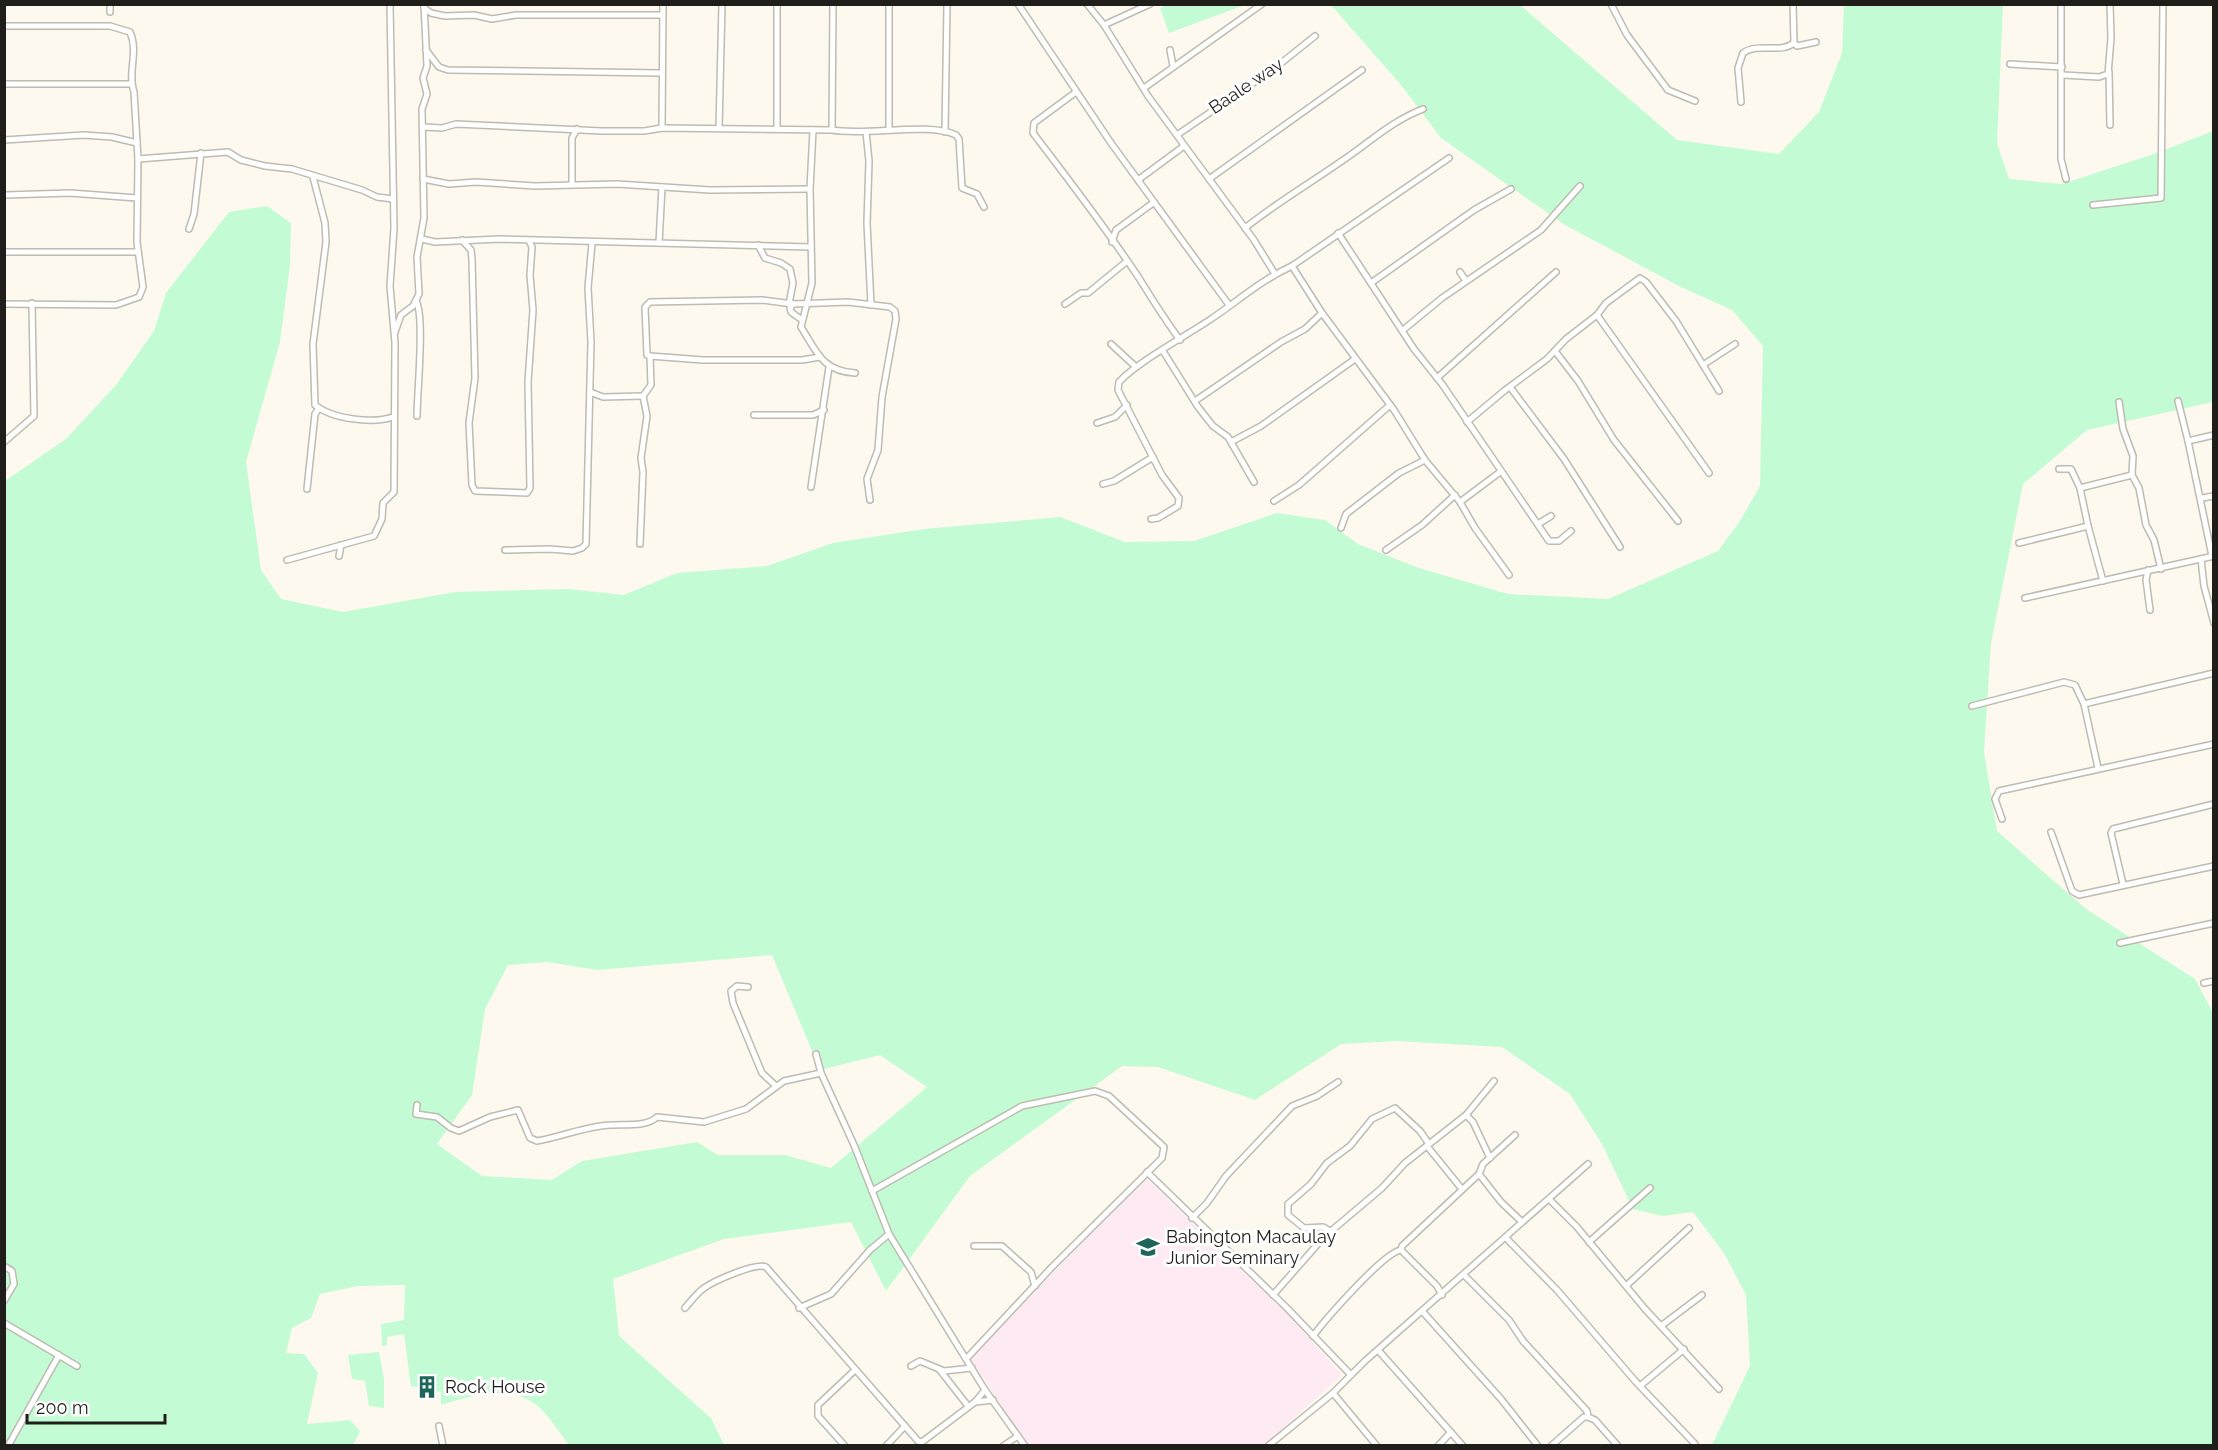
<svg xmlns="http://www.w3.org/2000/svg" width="2218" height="1450" font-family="Raleway,sans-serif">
<rect width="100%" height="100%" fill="#fdf9ee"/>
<path fill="#fdeaf3" d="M1145,1177L1290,1317L1342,1375L1264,1445L1028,1446L971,1359Z"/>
<g fill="#c3fcd4" fill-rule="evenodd">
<path d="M1167,5V4L1245,5L1169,33L1160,8Z"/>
<path d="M1331,5H1520L1677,140L1779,154L1819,112L1842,53L1844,5H2003L1997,143L2009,179L2062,184L2157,153L2213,131V402L2087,430L2023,484L1991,643L1984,752L1997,831L2086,909L2195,979L2213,1013V1445H1712L1750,1366L1746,1295L1724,1253L1693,1212L1662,1216L1633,1209L1602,1144L1570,1094L1502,1047L1397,1041L1341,1044L1255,1100L1158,1067L1122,1066L970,1176L886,1291L851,1222L724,1239L613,1279L619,1336L711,1418L724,1445H569C560,1433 551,1419 540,1408C515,1383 469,1396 441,1405V1392L411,1386L404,1334L387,1337V1345L382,1346L381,1324L404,1320L405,1285L358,1286L320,1294L311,1318L292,1328L286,1353L304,1354L318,1373L307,1424L350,1420L360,1431L353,1445L5,1446V481L66,439L116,385L154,331L166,293L229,212L267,206L291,223L290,266L280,342L246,462L261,570L281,599L343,612L455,592L569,589L624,595L677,573L767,566L833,543L924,529L1060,517L1125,542L1194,541L1277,513L1325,520L1358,544L1416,567L1508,594L1608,599L1718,551L1740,521L1760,486L1763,346L1732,310L1679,286L1565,225L1441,138L1401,85ZM772,955L820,1070L880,1055L927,1087L831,1168L785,1155H718L697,1142L582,1161L552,1180L482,1176L437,1144L472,1095L485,1009L508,965L547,962L598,970Z"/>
<path d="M379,1352L384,1379V1408L369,1406L365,1381L352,1379L348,1355Z"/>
</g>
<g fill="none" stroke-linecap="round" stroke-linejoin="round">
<g stroke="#bebbb0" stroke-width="8">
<g id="street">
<path d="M889,4V130"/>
<path d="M1018,4L1111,143L1229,305"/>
<path d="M1087,4L1104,25L1148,96L1254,240L1275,274"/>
<path d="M1611,4L1627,35L1668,90L1695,101"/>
<path d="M1793,4L1794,43L1797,46L1816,42"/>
<path d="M2061,4V159L2066,179"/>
<path d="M424,8L431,13L445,16L474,15L492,19L516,15H663"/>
<path d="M110,12V4"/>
<path d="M1104,25L1150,4"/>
<path d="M4,26H110L130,32C139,52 127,73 134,92L138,159L137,242L143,287L139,297L116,305L4,304"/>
<path d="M426,50L439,67L448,70L661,73"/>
<path d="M1170,50L1173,66"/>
<path d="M2010,64L2062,67"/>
<path d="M2109,72L2110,125"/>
<path d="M2063,75L2099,77L2108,74L2111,38L2110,4"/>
<path d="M4,84H131"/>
<path d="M1144,88L1262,4"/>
<path d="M1076,92L1034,123L1033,133C1069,180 1106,228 1139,278C1152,299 1165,320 1180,340"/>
<path d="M1741,102L1738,68L1743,53C1758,42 1780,54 1794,43"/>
<path d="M423,127L442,128L456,124L602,131H644L662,128L832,130C865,136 929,122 956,135L959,139L962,188L977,194L984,207"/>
<path d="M662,128L663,4"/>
<path d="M719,128L722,4"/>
<path d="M777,129V4"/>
<path d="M813,130L810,189L812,283L801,327C817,352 822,371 855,373"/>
<path d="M832,130L833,4"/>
<path d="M866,132L869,161L867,223L871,305"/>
<path d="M945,132L947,4"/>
<path d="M1177,135L1275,68L1315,36"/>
<path d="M4,140L84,135L112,137L137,143"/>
<path d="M138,159L228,152L241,160L265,166L292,169L362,190L377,197L393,199"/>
<path d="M313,177L325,223L326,242L313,344L315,405C332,419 373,424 393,417"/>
<path d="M423,179L449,184L476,182L535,186L617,184L710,190L810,189"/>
<path d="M1209,179L1362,70"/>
<path d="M1138,180L1184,146"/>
<path d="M572,184V138L577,129"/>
<path d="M5,195L70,193L137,198"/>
<path d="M2093,205L2161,198L2163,4"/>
<path d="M1245,228C1280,200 1319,178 1356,151C1378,135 1397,119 1423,109"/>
<path d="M189,229L194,214L201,153"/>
<path d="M1338,233L1414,349L1442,384L1549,541H1559L1571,531"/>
<path d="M422,239L435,242L500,239L811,247"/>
<path d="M462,240L471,250L472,259L475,378L469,423L472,485L475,491L527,493L530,488L528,382L533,310L530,275L532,247L529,241"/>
<path d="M1112,242L1116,230L1153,203"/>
<path d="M659,243L662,187"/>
<path d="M758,245L765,258L781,263L790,269L793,283L789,304"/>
<path d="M4,252H138"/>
<path d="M1292,266L1322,313L1394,410L1425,460L1460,502L1475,528L1509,575"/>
<path d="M1460,272L1466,281"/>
<path d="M1371,283L1474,210L1511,189"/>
<path d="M416,301C425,316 417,394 417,416"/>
<path d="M793,304L790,308L791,312L802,320"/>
<path d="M1065,304L1081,293H1088L1126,262"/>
<path d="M1597,315L1709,473"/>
<path d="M1403,330L1442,298L1541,230L1580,186"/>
<path d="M395,332L401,315L413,306L419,294L417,257L424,218L422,109L427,94L423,78L427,66L424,4"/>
<path d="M1111,344L1136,367"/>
<path d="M1163,351L1198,407L1213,426L1228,437L1254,482"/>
<path d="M1555,351L1578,381L1614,440L1678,521"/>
<path d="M650,356L703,360H802L820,357"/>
<path d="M1703,365L1735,344"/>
<path d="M1437,378L1556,272"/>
<path d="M1510,387L1564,459L1620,547"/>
<path d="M590,392L603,397L643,396"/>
<path d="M643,396L651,385L650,356L647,355L645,307L650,302L762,300L793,304L848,302L890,307L895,311L896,319L882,397L878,450L867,479L870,500"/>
<path d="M1195,401L1281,342L1305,329L1322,313"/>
<path d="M2178,401L2188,441"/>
<path d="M2119,402L2123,429L2133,456L2132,475L2139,488L2146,525L2154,540L2161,569"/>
<path d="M754,415H813L824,410"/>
<path d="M1467,422L1504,391L1547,359L1566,339L1597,315L1606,303L1640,278L1646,282L1676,321L1719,391"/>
<path d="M1097,423L1115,417L1127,405"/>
<path d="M4,442L34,416L32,303"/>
<path d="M1231,442L1261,426L1355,359"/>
<path d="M2059,469H2071L2080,488L2088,526"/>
<path d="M1103,484L1114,481L1153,457"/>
<path d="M811,487L829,367"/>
<path d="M2080,488L2132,475"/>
<path d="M307,489L315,414L319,408"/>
<path d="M2202,498L2214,496"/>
<path d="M1274,501L1299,485L1390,405"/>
<path d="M1460,502L1500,472"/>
<path d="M1151,519L1158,518L1178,506L1179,498L1162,475L1118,390L1119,382C1137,362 1186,336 1211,319C1238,301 1261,280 1292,266L1449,158"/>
<path d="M1538,524L1551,516"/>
<path d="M1341,528L1346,514L1399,473L1425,460"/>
<path d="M2019,543L2088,526L2103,581"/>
<path d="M640,544L643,472L641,458L647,416L643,396"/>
<path d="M505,550L550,549L573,551L582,548L586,544L591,342L588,288L592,243"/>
<path d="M1386,550L1422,525L1455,495"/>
<path d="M339,556L341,545"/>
<path d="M2212,556L2188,441L2214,435"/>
<path d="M2201,559L2204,586L2214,623"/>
<path d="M287,560L374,536L382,519L383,503L394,492L395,343L390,286L394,228L390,4"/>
<path d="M2148,570L2146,580L2150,610"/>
<path d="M2025,598L2214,556"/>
<path d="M2084,704L2098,768"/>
<path d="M1972,706L2064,682L2075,685L2084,704L2214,673"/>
<path d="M2002,819L1995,799L1999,791L2214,744"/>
<path d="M2051,832L2072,891L2079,895L2214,866"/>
<path d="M2123,884L2111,833L2113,829L2214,804"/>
<path d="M2120,943L2214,923"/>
<path d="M2204,983L2214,981"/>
<path d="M748,987L737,986L731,991L733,1003L762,1073L776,1086"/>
<path d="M816,1054L821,1073L854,1145L889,1234L985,1390L1025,1446"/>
<path d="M417,1105L416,1114L437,1117L451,1128L459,1131L490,1117L518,1110L530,1138L537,1141C562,1137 585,1126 611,1125C625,1124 647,1127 657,1117L704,1122L746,1109L784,1081L821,1073"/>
<path d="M1466,1115L1473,1122L1490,1158"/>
<path d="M1427,1146L1461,1188"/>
<path d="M1147,1172L1287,1308L1350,1374"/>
<path d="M1479,1174L1501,1202L1522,1222"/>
<path d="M872,1191L1022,1106L1095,1091L1109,1096L1164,1147L1162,1158L1052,1267L967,1358"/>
<path d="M1550,1200L1577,1227L1645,1309L1719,1389"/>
<path d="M1192,1218L1207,1203L1226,1176L1292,1106L1317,1096L1338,1082"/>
<path d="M1330,1231L1323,1227L1304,1228L1288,1215V1204L1311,1184L1327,1163L1350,1146L1372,1119L1395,1108L1420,1131L1429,1144"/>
<path d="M1506,1238L1557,1290L1636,1382L1695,1444"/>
<path d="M1589,1242L1650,1188"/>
<path d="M974,1246H1002L1031,1272L1035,1286"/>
<path d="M1401,1250L1437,1286L1442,1295"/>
<path d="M4,1266L12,1271L14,1284L4,1301"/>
<path d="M1464,1275L1509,1320L1523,1341L1587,1411L1588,1417H1584L1551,1446"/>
<path d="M1627,1285L1689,1228"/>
<path d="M1273,1295L1324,1237L1382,1188L1405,1163L1466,1115L1494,1081"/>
<path d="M685,1308C691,1301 697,1293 704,1288C714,1281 756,1262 766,1267L918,1441L922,1442L975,1402L985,1390"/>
<path d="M799,1308L831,1294L870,1250L889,1234"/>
<path d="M1423,1312L1501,1399L1538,1446"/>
<path d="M4,1323L77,1366"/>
<path d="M1661,1326L1702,1295"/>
<path d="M1313,1336C1325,1320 1384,1252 1401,1250L1402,1246L1479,1174L1483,1164L1515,1135"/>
<path d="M1378,1350L1463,1446"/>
<path d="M911,1366L920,1361L944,1371L972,1368"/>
<path d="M939,1369L968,1406"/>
<path d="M1640,1386L1684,1349"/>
<path d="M1333,1393L1377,1446"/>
<path d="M975,1402L993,1400"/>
<path d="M1588,1417L1595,1420L1618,1446"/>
<path d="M439,1426L443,1446"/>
<path d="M8,1446L59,1355"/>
<path d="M845,1446L818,1416V1405L855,1370"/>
<path d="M886,1446L905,1426"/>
<path d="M1003,1446L1018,1436"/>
<path d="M1268,1446L1333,1393L1365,1361L1588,1164"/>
<path d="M1438,1446L1450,1433"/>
</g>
</g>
<use href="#street" stroke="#fff" stroke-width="5"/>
</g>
<defs>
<g id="school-bare" transform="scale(1.8)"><path d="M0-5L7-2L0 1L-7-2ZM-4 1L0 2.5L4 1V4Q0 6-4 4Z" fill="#1f665a" stroke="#fff" stroke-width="2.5" paint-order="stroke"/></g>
<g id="building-bare" transform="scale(1.8)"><path d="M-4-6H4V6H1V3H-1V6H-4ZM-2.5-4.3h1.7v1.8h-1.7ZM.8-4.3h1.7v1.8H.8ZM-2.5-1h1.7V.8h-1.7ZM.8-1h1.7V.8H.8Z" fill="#1f665a" stroke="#fff" stroke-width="2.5" paint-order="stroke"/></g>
</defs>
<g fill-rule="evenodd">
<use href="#school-bare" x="1148" y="1247"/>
<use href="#building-bare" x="427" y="1387"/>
</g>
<g text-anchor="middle" stroke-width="6" stroke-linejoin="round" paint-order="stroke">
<g font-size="18" fill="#201e1a" stroke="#fff">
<text transform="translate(1246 86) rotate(-34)" y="6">Baale way</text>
</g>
<g font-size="18" fill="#201e1a" stroke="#fff" text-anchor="start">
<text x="1166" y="1243">Babington Macaulay<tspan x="1166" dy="21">Junior Seminary</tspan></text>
<text x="445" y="1393">Rock House</text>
</g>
</g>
<rect width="2218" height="1450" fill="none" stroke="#201e1a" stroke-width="12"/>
<path d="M27 1414v9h138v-9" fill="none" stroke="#201e1a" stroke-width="3"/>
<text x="36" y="1414" font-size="18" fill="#201e1a" stroke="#ffffff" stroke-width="4.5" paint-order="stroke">200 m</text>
</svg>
